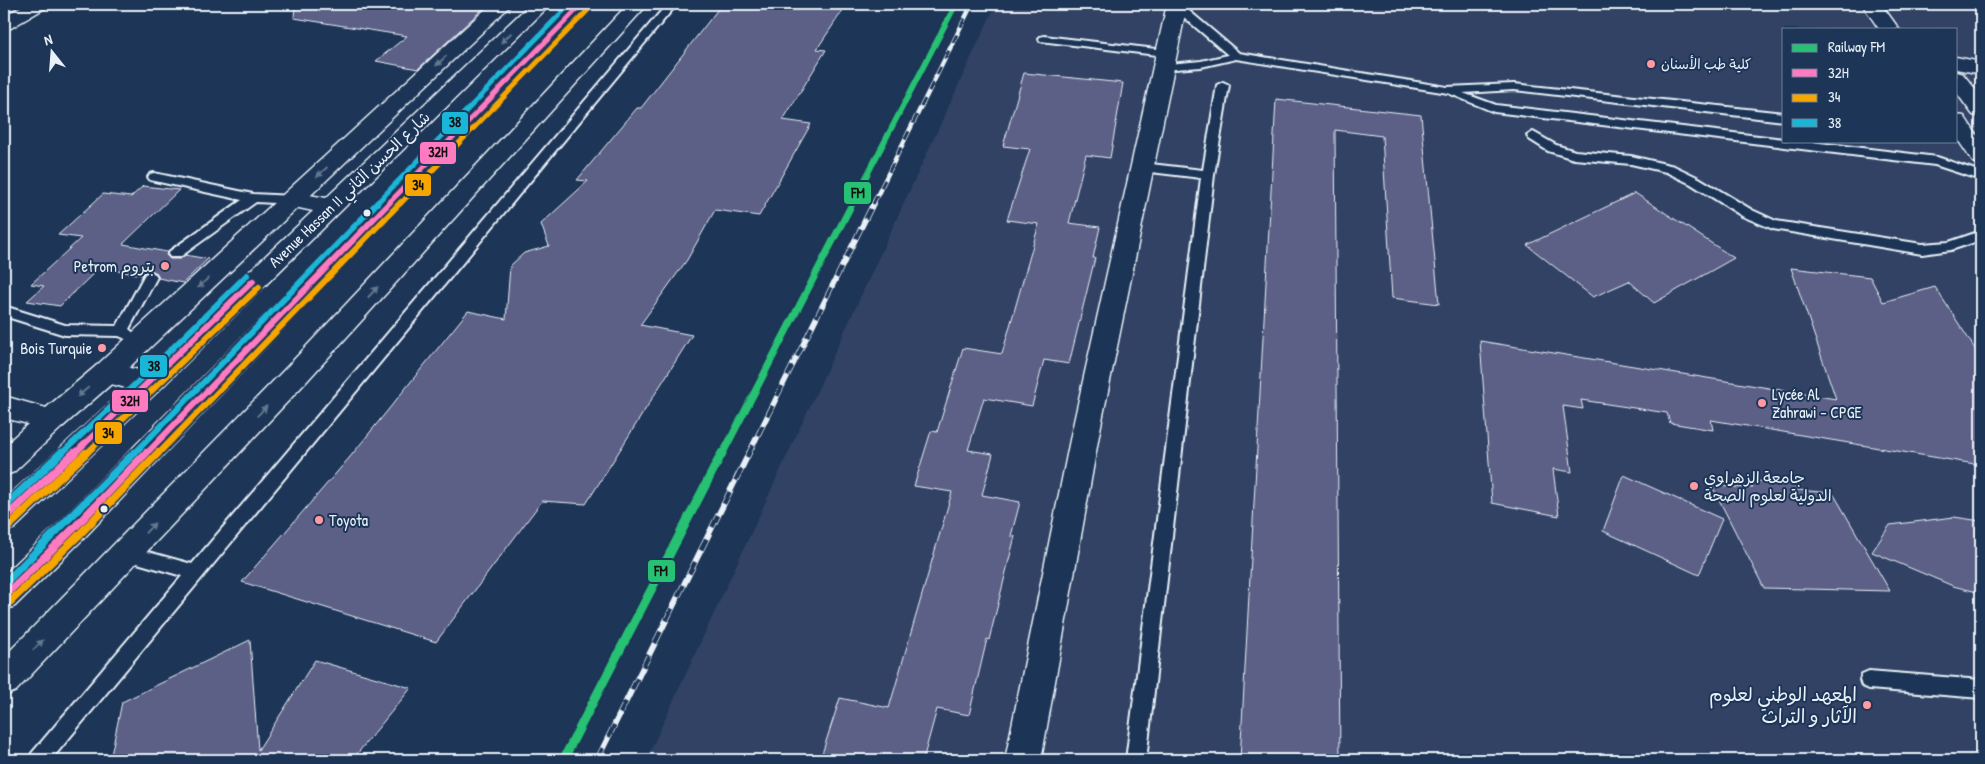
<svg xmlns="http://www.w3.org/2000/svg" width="1985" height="764" font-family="'Patrick Hand','Playpen Sans Arabic',sans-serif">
<rect width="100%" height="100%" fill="#1d3557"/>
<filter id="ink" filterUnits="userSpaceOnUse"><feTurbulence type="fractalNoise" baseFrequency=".02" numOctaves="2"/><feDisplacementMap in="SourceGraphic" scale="10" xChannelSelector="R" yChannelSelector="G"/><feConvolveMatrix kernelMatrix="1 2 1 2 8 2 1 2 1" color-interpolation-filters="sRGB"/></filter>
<g filter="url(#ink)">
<path fill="#304265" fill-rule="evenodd" d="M996,4H1981V760H646ZM1784,29H1956V141H1784Z"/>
<g fill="#5d6186" stroke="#e8f1f8">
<path d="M295,4H488L418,69L376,61L407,36L294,18Z"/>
<path d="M722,4H847L817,49L826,50L783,120L811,124L759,216L715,210L687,260L640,325L692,335L586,504L542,501L436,642L242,582L350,457L468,311L506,319L510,266L524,253L549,246L541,224L588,181L577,180L637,108H641Z"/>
<path d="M1024,73L1123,83L1110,158L1086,155L1069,223L1100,227L1093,258H1095L1069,364L1044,360L1032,406L984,398L968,450L993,454L982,495L1020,502L1011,536H1015L989,640L987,639L969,715L937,709L923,760H820L840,698L889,708L952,492L914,486L931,431L937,432L963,348L1002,354L1039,224L1007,220L1030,149L1003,146Z"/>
<path d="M1276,99L1421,115L1439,304L1392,298L1382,136L1335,130L1340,760H1240Z"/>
<path d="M143,186L179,190L123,244L167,252L166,255L170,259H180L185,255L208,259L183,283L158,278L157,273L151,270L144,272L142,275L99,268L60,306L27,301L44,286L31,284L81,238L58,235L103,194L131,197Z"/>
<path d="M1635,193L1734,258L1654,303L1629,281L1593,297L1527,245Z"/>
<path d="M1791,268L1870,277L1883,302L1935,287L1981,358V465L1711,420L1713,430L1670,423L1667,413L1581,400L1583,409L1563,406L1572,472L1553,469L1559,516L1492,503L1480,341L1836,399Z"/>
<path d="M1624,475L1722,519L1699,575L1603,531Z"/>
<path d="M1748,481L1794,482L1797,490L1833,493L1890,591L1764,588L1712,486L1753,488Z"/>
<path d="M1954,517L1981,521V593L1953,586L1872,552L1890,525Z"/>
<path d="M250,640L258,750L315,660L411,688L352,760H110L122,702Z"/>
</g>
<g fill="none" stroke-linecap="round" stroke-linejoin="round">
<g stroke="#e8f1f8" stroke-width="4">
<g id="lane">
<path d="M667,4H677L51,760H29L32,753L182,576L120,558L117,553L120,548L126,546L192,564Z"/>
<path d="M1172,4H1181L1239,53L1447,87L1514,84L1784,113V121L1514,90L1463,93L1496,105L1784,139V141H1803L1937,157L1981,172V180L1935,165L1494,112L1448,93L1236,59L1201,67L1162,70L1156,67L1158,65L1201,61L1228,55L1172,7Z"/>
<path d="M1044,36L1165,50L1171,53L1165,56L1040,41L1039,39L1040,37Z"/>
<path d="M1223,82L1229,85L1214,175L1146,760H1126L1201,178L1142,171L1136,167L1142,163L1203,170L1217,85Z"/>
<path d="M1533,132L1556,145L1575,151L1631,156L1674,166L1699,178L1752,210L1776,221L1922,244L1949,242L1981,231V240L1951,250L1922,254L1773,229L1742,216L1691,184L1666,172L1631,164L1574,159L1548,151L1529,139L1527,136Z"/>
<path d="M154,173L253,194L293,196L299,200L293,204L256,202L180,257H170L168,254L170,251L242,200L150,180L148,177L150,174Z"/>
<path d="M150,272L155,274L157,277L129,329L137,336L135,340L130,341L119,336L65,335L4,316V306L65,325L117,326L145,274Z"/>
<path d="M1869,671L1981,680V698L1869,689L1862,686L1860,680L1862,674Z"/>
</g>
</g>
<g stroke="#e8f1f8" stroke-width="3">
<g id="street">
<path d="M491,4H512L116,380L61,428L14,472L4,476V446L28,424L4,418V396L46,408L96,366Z"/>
<path d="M628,4H648L307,381L16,691L4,696V657L287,367Z"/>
<path d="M1167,4H1187L1099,435L1041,760H1005L1071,435Z"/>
<path d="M1862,4H1881L1899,29H1879Z"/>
<path d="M1956,57L1981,62V74L1956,69Z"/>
<path d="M1956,72L1963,74L1981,96V116L1973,115L1956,92Z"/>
<path d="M1956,115L1964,116L1981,141V164L1973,162L1956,137Z"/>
</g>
</g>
<g stroke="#e8f1f8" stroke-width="3">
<path id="secondary" d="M25,4H48L45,8L11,28L4,30V16Z"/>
</g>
<g stroke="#e8f1f8" stroke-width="3">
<g id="primary">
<path d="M530,4H551L159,390L15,528L4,532V500L126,388L96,380L92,373L96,366L106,363L144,371L313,211L285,205L281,200L285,195L293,192L326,198Z"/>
<path d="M571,4H592L83,539L15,606L4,610V575L61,521Z"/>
</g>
</g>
<use href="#lane" fill="#1d3557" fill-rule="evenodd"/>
<use href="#street" fill="#1d3557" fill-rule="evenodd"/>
<use href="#secondary" fill="#1d3557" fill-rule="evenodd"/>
<use href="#primary" fill="#1d3557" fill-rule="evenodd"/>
<g stroke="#e8f1f8" stroke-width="4.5">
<path id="rail-far2" d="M873,204L972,4"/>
</g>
<g stroke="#e8f1f8" stroke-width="5.5">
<path id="rail-far1" d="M748,455L874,202"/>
</g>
<g stroke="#e8f1f8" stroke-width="6">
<path id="rail" d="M597,760L749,453"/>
</g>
<use href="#rail-far2" stroke="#1d3557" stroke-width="3" stroke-dasharray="9" stroke-linecap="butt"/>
<use href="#rail-far1" stroke="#1d3557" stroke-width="4" stroke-dasharray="11" stroke-linecap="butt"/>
<use href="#rail" stroke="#1d3557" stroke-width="4.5" stroke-dasharray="13" stroke-linecap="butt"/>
<g stroke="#1d3557" stroke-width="8">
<path id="bus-1-far2" d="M388,204L582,4"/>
</g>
<g stroke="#1d3557" stroke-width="10">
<g id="bus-1-far1">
<path d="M73,455L253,281"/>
<path d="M145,455L390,202"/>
</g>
</g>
<g stroke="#1d3557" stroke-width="11">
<g id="bus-1">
<path d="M4,519L74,453"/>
<path d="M4,596L72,530L146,453"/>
</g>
</g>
<g stroke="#1d3557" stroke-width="8">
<path id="bus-2-far2" d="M400,204L588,10"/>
</g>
<g stroke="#1d3557" stroke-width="10">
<g id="bus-2-far1">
<path d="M85,455L259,287"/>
<path d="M157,455L401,202"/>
</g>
</g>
<g stroke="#1d3557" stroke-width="11">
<g id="bus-2">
<path d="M10,525L86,453"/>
<path d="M10,602L78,536L158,453"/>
</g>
</g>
<g stroke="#1d3557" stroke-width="8">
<path id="bus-3-far2" d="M376,204L570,4"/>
</g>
<g stroke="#1d3557" stroke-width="10">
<g id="bus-3-far1">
<path d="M60,455L143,377L247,275"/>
<path d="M133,455L378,202"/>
</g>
</g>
<g stroke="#1d3557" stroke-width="11">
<g id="bus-3">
<path d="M4,507L61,453"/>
<path d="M4,584L134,453"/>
</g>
</g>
<use href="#bus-1-far2" stroke="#fe7ac1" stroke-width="5"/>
<use href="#bus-1-far1" stroke="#fe7ac1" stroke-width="6"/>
<use href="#bus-1" stroke="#fe7ac1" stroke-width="8"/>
<use href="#bus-2-far2" stroke="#f7a600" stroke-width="5"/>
<use href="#bus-2-far1" stroke="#f7a600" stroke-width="6"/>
<use href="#bus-2" stroke="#f7a600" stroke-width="8"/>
<use href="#bus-3-far2" stroke="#1ab6d8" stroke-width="5"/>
<use href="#bus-3-far1" stroke="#1ab6d8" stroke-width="6"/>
<use href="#bus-3" stroke="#1ab6d8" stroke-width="8"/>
<g stroke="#1d3557" stroke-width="9">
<path id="rail-1-far2" d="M852,204L956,4"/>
</g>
<g stroke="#1d3557" stroke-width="11">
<path id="rail-1-far1" d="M722,455L853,202"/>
</g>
<g stroke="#1d3557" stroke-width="12">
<path id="rail-1" d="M563,760L722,453"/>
</g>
<use href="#rail-1-far2" stroke="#26c172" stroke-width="5.5"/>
<use href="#rail-1-far1" stroke="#26c172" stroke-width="7"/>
<use href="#rail-1" stroke="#26c172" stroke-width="9"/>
</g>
<defs><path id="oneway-solid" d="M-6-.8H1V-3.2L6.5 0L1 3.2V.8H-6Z" transform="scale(1.25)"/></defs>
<g fill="#64778f">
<use href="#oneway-solid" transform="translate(506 38) rotate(136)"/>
<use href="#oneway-solid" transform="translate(441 61) rotate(137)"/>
<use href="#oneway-solid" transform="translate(322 172) rotate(137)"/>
<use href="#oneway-solid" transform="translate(203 283) rotate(137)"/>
<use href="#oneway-solid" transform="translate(373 292) rotate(-47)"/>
<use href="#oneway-solid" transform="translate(83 392) rotate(140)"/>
<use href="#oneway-solid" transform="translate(262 411) rotate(-46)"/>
<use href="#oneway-solid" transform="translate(150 528) rotate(-46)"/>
<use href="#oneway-solid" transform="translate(38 645) rotate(-46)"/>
</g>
</g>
<g fill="#ff9aa2" stroke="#1d3557" stroke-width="2">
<circle cx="1651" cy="64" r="5"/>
<circle cx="165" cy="266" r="5"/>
<circle cx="102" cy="348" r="5"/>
<circle cx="1762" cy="403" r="5"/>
<circle cx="1694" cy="486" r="5"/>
<circle cx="319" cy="520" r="5"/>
<circle cx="1867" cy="705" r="5"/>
</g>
<g fill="#e8f1f8" stroke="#1d3557" stroke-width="2">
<circle cx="367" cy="213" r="4.5"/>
<circle cx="104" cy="509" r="4.5"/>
</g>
<g text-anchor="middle" stroke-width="4" stroke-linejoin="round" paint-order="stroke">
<g font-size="14" fill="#e8f1f8" stroke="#1d3557" text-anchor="start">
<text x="1661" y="69">كلية طب الأسنان</text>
</g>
<g font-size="16" fill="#e8f1f8" stroke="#1d3557">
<text transform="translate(349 189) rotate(-44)" y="6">Avenue Hassan II شارع الحسن الثاني</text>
</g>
<g font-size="16" fill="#e8f1f8" stroke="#1d3557" text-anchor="start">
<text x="155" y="272" text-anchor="end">Petrom بتروم</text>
<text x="92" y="354" text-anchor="end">Bois Turquie</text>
<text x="1772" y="400">Lycée Al<tspan x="1772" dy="18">Zahrawi - CPGE</tspan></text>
<text x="1704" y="483">جامعة الزهراوي<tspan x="1704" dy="18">الدولية لعلوم الصحة</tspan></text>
<text x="329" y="526">Toyota</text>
</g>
<g font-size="19" fill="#e8f1f8" stroke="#1d3557" text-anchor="end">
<text x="1857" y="701">المعهد الوطني لعلوم<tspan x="1857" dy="22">الآثار و التراث</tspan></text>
</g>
</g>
<g stroke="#1d3557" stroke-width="2">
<rect x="441" y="111" width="28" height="24" rx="5" fill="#1ab6d8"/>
<rect x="419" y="141" width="38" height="24" rx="5" fill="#fe7ac1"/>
<rect x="404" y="173" width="28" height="24" rx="5" fill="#f7a600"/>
<rect x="843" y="181" width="29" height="24" rx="5" fill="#26c172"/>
<rect x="139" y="354" width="29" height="24" rx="5" fill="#1ab6d8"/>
<rect x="111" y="389" width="38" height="24" rx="5" fill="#fe7ac1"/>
<rect x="94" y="421" width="29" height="24" rx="5" fill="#f7a600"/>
<rect x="647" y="559" width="29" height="24" rx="5" fill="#26c172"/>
</g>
<g font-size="14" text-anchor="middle" font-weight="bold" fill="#111">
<text x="455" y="127">38</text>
<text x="438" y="157">32H</text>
<text x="418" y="190">34</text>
<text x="858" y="198">FM</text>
<text x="154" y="371">38</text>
<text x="130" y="406">32H</text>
<text x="108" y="438">34</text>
<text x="661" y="576">FM</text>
</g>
<rect width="1985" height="764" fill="none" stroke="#1d3557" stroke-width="20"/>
<rect x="10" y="10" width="1965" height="744" fill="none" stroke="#e8f1f8" stroke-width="2" filter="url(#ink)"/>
<rect x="1782" y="28" width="175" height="115" fill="#1d3557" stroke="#6e8097"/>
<rect x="1792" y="44" width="25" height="8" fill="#26c172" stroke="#6e8097"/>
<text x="1828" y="52" font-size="15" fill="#e8f1f8">Railway FM</text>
<rect x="1792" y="69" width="25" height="8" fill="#fe7ac1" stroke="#6e8097"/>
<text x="1828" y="78" font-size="15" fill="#e8f1f8">32H</text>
<rect x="1792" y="94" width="25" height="8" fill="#f7a600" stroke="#6e8097"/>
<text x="1828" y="102" font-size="15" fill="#e8f1f8">34</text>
<rect x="1792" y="119" width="25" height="8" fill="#1ab6d8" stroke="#6e8097"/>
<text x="1828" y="128" font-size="15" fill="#e8f1f8">38</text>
<g transform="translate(52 52) rotate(343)" stroke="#1d3557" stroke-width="4" paint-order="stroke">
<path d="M0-4L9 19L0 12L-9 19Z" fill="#e8f1f8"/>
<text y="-8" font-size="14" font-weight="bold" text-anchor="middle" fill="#e8f1f8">N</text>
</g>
</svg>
